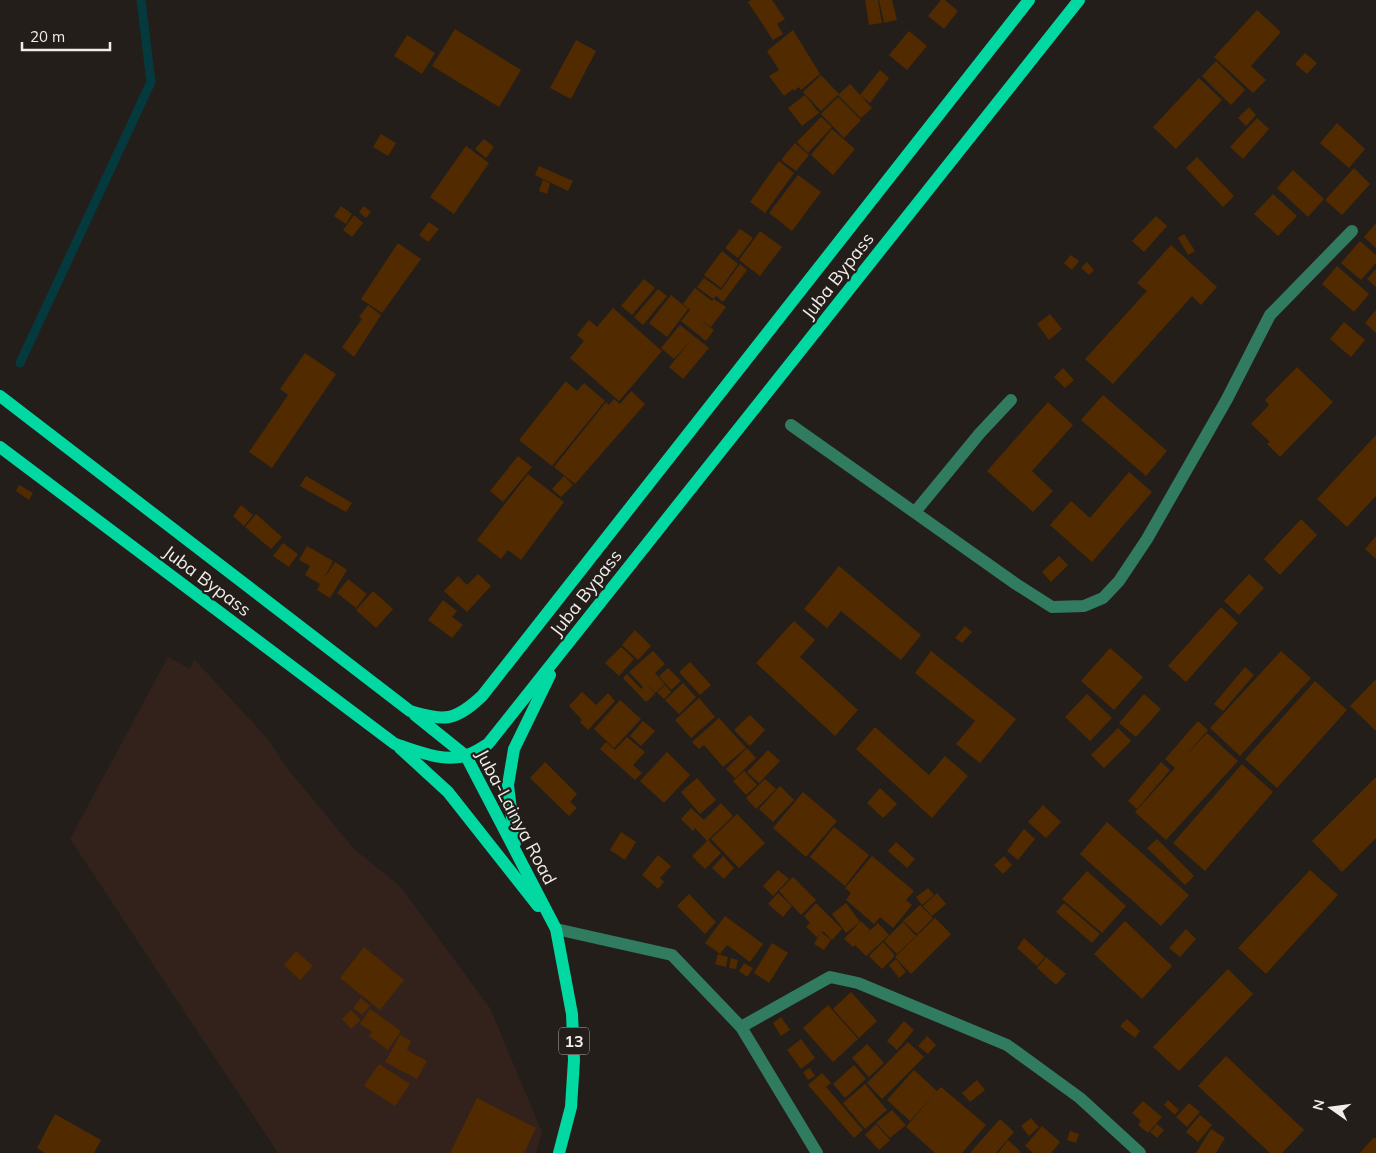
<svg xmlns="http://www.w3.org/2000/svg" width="1376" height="1153" font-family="Mulish,sans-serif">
<rect width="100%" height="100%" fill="#231e1a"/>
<path fill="#33211c" d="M168,657L190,669L194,659L267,738L287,768L354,849L400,886L490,1008L542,1132L536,1153H278L70,839Z"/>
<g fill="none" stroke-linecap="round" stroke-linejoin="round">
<path stroke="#04393d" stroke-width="9" d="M20,363L151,82L141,0"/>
</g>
<g fill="#512a00">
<path d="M751,0H772L785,19L777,24L783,34L773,40L748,2Z"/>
<path d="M865,0H878L882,23L869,25Z"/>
<path d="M879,0H892L897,20L884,23Z"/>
<path d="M941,0H945L958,11L944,29L928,16Z"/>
<path d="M1257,10L1281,32L1251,66L1266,80L1253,93L1214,57Z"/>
<path d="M455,29L521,70L499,107L432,66Z"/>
<path d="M793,30L820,74L801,90L799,87L794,91L793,89L784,96L769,76L779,70L767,51Z"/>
<path d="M909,31L927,46L907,70L889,55Z"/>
<path d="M407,35L435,53L422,74L394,56Z"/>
<path d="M576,40L596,51L571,99L550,88Z"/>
<path d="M1305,53L1317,63L1307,74L1295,64Z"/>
<path d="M1216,61L1245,90L1231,105L1202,76Z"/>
<path d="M880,70L889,78L870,103L860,95Z"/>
<path d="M821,75L839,94L821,111L803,92Z"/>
<path d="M1199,78L1222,100L1176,149L1153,127Z"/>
<path d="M850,84L872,108L861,118L838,95Z"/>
<path d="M805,95L819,113L802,126L788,108Z"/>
<path d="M838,97L861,120L844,138L821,114Z"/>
<path d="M1249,107L1256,115L1246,126L1238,118Z"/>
<path d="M821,117L832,127L808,153L797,142Z"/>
<path d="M1257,118L1269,129L1243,159L1230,147Z"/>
<path d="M1337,123L1365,149L1349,168L1320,143Z"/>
<path d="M832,129L855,149L833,175L811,155Z"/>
<path d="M381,134L396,143L388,156L373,147Z"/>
<path d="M484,139L494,147L486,158L475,149Z"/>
<path d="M795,143L809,155L796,171L781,160Z"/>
<path d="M466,146L489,163L454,214L430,197Z"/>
<path d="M1197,157L1234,196L1223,207L1186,168Z"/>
<path d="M779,161L794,173L765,213L750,202Z"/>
<path d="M539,166L573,181L568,191L535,175Z"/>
<path d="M1354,168L1370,184L1342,215L1325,200Z"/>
<path d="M1293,170L1324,199L1308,217L1277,188Z"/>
<path d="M798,175L821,192L792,231L769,213Z"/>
<path d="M543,180L550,183L547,194L539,191Z"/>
<path d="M1273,194L1297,216L1278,236L1254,214Z"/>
<path d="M341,206L352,214L346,224L334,216Z"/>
<path d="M364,206L371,212L366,218L359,212Z"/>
<path d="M354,215L363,223L352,237L343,230Z"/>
<path d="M1156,216L1167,226L1144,252L1132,241Z"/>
<path d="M429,222L439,229L428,242L419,235Z"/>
<path d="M1376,223V248L1364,237Z"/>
<path d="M740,229L753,238L738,258L725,248Z"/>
<path d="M760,231L782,247L760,276L739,260Z"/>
<path d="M1184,234L1195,251L1188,255L1178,238Z"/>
<path d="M1360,241L1376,255V263L1361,280L1341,263Z"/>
<path d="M398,243L421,259L382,313L361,299Z"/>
<path d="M1171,245L1217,287L1201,305L1192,296L1113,384L1085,359L1147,291L1137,283Z"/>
<path d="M722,251L738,264L721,288L704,275Z"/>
<path d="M1071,255L1079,261L1072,270L1064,263Z"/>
<path d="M1087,262L1094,270L1089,275L1081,268Z"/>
<path d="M740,264L747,270L723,302L716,296L713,299L697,287L704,278L721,290Z"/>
<path d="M1337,266L1369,294L1354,312L1322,284Z"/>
<path d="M1376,269V287L1367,279Z"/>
<path d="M644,279L655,288L632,315L621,306Z"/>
<path d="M695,288L712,301L714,299L726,307L711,327L699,319L714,330L706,341L681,321L690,310L683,304Z"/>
<path d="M658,289L667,296L643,325L634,317Z"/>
<path d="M671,295L688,309L667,337L649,323Z"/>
<path d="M368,305L381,315L354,357L342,347L362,319L359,317Z"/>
<path d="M613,308L662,351L619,401L570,358L584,341L577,335L589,320L597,327Z"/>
<path d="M1376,310V333L1365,323Z"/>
<path d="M1050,314L1062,329L1049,340L1037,324Z"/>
<path d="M1344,322L1365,340L1351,357L1330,339Z"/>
<path d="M680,325L709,348L683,379L669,367L692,339L674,359L661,348Z"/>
<path d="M305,353L336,374L272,468L249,452L288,395L280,389Z"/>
<path d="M1297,367L1333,402L1280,457L1267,444L1270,442L1251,424L1269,405L1265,400Z"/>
<path d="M1063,368L1074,380L1065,388L1054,377Z"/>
<path d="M566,381L577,391L584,383L605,401L552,466L519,440Z"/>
<path d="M631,391L645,404L575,484L554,467L606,402L609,405L614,399L620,404Z"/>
<path d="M1103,395L1167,451L1146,476L1081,420Z"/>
<path d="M1048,402L1073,425L1032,471L1053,491L1033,512L987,471Z"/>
<path d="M1376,435V496L1347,527L1317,499Z"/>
<path d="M518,456L532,467L503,502L490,491Z"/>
<path d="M1129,472L1152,492L1092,562L1050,525L1071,501L1090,518Z"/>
<path d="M528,474L564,502L521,560L508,550L501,559L477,540Z"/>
<path d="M306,476L352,503L346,512L300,486Z"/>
<path d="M564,476L573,485L561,497L552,489Z"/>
<path d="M19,485L33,493L29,500L16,491Z"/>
<path d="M241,505L253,515L244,526L233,516Z"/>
<path d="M256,514L282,537L271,549L245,527Z"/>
<path d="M1301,519L1317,535L1280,575L1264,559Z"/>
<path d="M1376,536V559L1365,549Z"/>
<path d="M283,543L298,554L289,567L273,556Z"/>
<path d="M307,546L333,561L324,579L335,562L347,570L330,598L317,590L320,584L305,575L310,566L299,560Z"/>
<path d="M1059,556L1068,565L1051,582L1042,572Z"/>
<path d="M839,566L921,635L901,660L841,611L827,628L804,609Z"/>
<path d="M478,574L491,586L467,612L444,591L458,576L467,585Z"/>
<path d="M1249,574L1264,588L1239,615L1224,601Z"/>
<path d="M348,579L367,594L356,608L337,593Z"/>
<path d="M373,591L393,609L376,628L356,610Z"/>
<path d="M443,600L457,611L452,617L463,625L452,638L428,620Z"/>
<path d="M1221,607L1238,623L1186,682L1168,666Z"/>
<path d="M794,621L815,640L800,657L858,710L835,736L756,663Z"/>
<path d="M965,626L972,632L962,643L955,638Z"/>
<path d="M635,630L651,646L638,660L622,645Z"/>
<path d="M621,647L634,659L619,676L605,663Z"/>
<path d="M1110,648L1143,677L1114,710L1081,681Z"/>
<path d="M653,651L665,664L655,673L665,684L655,693L646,683L655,694L646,702L623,678L627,674L641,689L643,687L629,672Z"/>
<path d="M931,651L1016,719L980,763L956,744L975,721L915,673Z"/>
<path d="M1281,651L1311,678L1240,756L1210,728Z"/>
<path d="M690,662L711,685L700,695L679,672Z"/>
<path d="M1245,667L1254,675L1223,711L1214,704Z"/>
<path d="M668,668L681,681L671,690L659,676Z"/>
<path d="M1376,679V731L1350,706Z"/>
<path d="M1315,681L1347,710L1277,788L1245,759Z"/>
<path d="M683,683L696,697L679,714L665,700Z"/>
<path d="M665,685L671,692L664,699L657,692Z"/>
<path d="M582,692L596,705L608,693L615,701L588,730L580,722L582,720L569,706Z"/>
<path d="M1087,694L1112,718L1090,741L1065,717Z"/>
<path d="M1144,694L1161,709L1136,737L1119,723Z"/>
<path d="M699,698L715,717L691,738L675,720Z"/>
<path d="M620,700L641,719L614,748L594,729Z"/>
<path d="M750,715L765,730L750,746L734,730Z"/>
<path d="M719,718L746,748L723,767L704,745L699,749L692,742Z"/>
<path d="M643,721L655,731L641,746L630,736Z"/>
<path d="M1198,721L1208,730L1185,756L1207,733L1238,761L1166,840L1135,812L1175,768L1165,759Z"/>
<path d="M875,727L929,775L945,756L968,776L932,818L856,749Z"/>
<path d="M1118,728L1131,741L1104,768L1091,755Z"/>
<path d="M627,737L645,752L633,765L642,773L635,780L600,749L606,742L615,750Z"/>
<path d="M747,748L756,758L735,778L726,769Z"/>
<path d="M768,750L780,761L759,783L747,772Z"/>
<path d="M667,752L690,775L664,803L640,781Z"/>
<path d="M545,762L577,794L570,802L577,808L569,816L530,778Z"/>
<path d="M1161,762L1170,770L1137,809L1128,801Z"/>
<path d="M1242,764L1273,792L1205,871L1173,843Z"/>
<path d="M744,771L757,785L746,795L733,781Z"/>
<path d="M1376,777V838L1342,872L1312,841Z"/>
<path d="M697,778L716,800L700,814L681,792Z"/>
<path d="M765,779L776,789L756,809L746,798Z"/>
<path d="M780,786L794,800L773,822L759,809Z"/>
<path d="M880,788L897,804L883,818L867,803Z"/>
<path d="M803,792L837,821L806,857L773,828Z"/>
<path d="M721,803L733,816L708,840L721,853L705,869L692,856L707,841L695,828L693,831L681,819L691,808L704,820Z"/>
<path d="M1043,805L1061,822L1046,838L1028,822Z"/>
<path d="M737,814L765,843L739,868L711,839Z"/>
<path d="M1107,822L1189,895L1161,926L1080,854Z"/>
<path d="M834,827L869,855L845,886L810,857Z"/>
<path d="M1024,829L1035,839L1018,860L1007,851Z"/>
<path d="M621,832L636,842L625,860L610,850Z"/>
<path d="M1157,839L1194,876L1185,885L1147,848Z"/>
<path d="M896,842L915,859L907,868L888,851Z"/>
<path d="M658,855L671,866L660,878L664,882L658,889L642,875Z"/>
<path d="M723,856L734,868L724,879L712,868Z"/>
<path d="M872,856L914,891L906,900L912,905L893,928L880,917L874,924L846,900L851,893L845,888Z"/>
<path d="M1004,856L1012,865L1003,874L994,865Z"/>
<path d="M778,870L789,879L773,896L763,886Z"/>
<path d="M1310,870L1338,895L1266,974L1238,948Z"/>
<path d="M1087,871L1126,906L1102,933L1062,899Z"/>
<path d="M793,877L816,900L801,915L779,891Z"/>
<path d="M928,888L934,895L922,905L916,897Z"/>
<path d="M778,893L792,906L783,917L768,904Z"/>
<path d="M937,893L946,904L932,916L923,906Z"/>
<path d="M689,894L716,922L705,934L677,906Z"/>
<path d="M816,903L842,929L832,940L823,931L817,937L806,927L810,923L804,916Z"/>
<path d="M846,903L860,922L846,933L832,914Z"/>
<path d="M1064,903L1100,934L1092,943L1056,912Z"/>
<path d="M920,905L933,918L917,934L903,921Z"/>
<path d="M725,916L763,944L750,962L727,945L720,954L705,943Z"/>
<path d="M935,918L951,934L911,974L895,957Z"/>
<path d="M861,921L870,930L861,939L878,923L889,935L866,956L855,945L853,947L844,939Z"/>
<path d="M1125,921L1172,966L1142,999L1094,954Z"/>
<path d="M903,922L916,936L897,954L884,941Z"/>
<path d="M1186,929L1196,939L1180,957L1169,948Z"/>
<path d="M821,932L831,940L824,950L814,944Z"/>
<path d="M1024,938L1045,957L1037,966L1017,948Z"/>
<path d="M883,942L894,954V957L882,969L869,956Z"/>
<path d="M772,943L788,953L769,983L754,973Z"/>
<path d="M364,947L404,980L380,1010L340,978Z"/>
<path d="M296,951L313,966L300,980L284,965Z"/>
<path d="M718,954L728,957L726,967L715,964Z"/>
<path d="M1046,957L1066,974L1056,985L1037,968Z"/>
<path d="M731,958L738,960L736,969L729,968Z"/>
<path d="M896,959L906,972L899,978L889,965Z"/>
<path d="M744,963L753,968L747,977L739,971Z"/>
<path d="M1228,969L1253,994L1179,1071L1153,1047Z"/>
<path d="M851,992L877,1021L859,1038L833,1009Z"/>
<path d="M361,998L370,1006L362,1015L353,1008Z"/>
<path d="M828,1005L858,1039L833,1062L803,1028Z"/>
<path d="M370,1009L401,1031L388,1050L369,1036L372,1032L360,1024Z"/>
<path d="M351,1010L361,1020L351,1029L342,1019Z"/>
<path d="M781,1017L790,1030L781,1036L773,1023Z"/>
<path d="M1127,1019L1140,1031L1135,1038L1120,1026Z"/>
<path d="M904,1021L914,1030L897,1050L887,1041Z"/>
<path d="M400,1035L411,1041L407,1050L427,1061L417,1079L385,1062Z"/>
<path d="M927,1036L936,1045L928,1054L918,1046Z"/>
<path d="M801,1039L815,1058L801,1069L787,1050Z"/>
<path d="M908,1042L924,1057L882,1099L867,1083Z"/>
<path d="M867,1044L884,1063L869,1077L852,1058Z"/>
<path d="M1226,1056L1304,1130L1282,1153H1270L1198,1086Z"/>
<path d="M379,1064L410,1084L395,1106L364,1086Z"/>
<path d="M854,1065L866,1079L845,1098L833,1084Z"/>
<path d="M810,1068L815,1076L808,1080L803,1072Z"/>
<path d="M914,1070L937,1091L941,1087L986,1125L962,1153H935L906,1127L935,1093L910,1121L887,1100Z"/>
<path d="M822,1073L831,1083L826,1087L863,1130L854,1138L808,1085Z"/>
<path d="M977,1080L985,1090L970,1102L962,1093Z"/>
<path d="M865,1084L887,1110L865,1129L843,1103Z"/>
<path d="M477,1098L536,1128L524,1153H450Z"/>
<path d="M1168,1100L1179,1110L1175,1115L1164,1105Z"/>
<path d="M1143,1101L1162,1117L1148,1133L1138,1125L1141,1121L1132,1113Z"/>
<path d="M1189,1103L1200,1112L1187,1127L1176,1117Z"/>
<path d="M892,1110L906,1125L890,1138L876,1123Z"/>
<path d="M55,1114L101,1140L94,1153H45L37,1148Z"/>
<path d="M1200,1115L1212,1125L1198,1142L1186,1132Z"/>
<path d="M1031,1118L1039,1127L1029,1136L1021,1126Z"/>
<path d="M1000,1119L1014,1132L996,1153H970Z"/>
<path d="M876,1124L890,1140L879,1150L865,1135Z"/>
<path d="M1157,1124L1164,1130L1157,1138L1150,1132Z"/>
<path d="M1042,1126L1060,1142L1051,1153H1033L1025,1146Z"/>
<path d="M1211,1129L1225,1138L1216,1153H1196Z"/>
<path d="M1070,1131L1079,1134L1076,1143L1067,1140Z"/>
<path d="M1374,1137L1376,1139V1153H1360Z"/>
<path d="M1008,1140L1020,1151L1019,1153H998Z"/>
</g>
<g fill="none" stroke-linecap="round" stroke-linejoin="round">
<g stroke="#317b60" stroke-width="12">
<path d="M791,425L1016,584L1052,607L1084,606L1103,598L1119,581L1147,539L1227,399L1270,315L1352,231"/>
<path d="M915,512L980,433L1011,400"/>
<path d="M556,929L672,955L741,1027L817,1153"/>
<path d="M741,1027L830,977L858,983L1007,1045L1080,1098L1140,1153"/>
</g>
<g stroke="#02d8a2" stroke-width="12">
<path d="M0,396L410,711C445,721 454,722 482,696L1029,0"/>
<path d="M0,447L395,744C417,751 444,763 467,755C474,753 481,748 488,744L1079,0"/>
<path d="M415,715L466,756L556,929L572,1014L574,1060L571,1107L559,1153"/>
<path d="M400,748L448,792L538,906"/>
<path d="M515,843L508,785L514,749L550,675"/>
</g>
</g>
<g text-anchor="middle" stroke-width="4.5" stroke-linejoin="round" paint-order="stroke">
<rect fill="#231e1a" stroke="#b2afac" stroke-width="1" x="559" y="1027.5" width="30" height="27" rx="4"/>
<g font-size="16" font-weight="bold" fill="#f0edea">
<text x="574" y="1047">13</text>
</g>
<g font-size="18" fill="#f0edea" stroke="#231e1a">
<text transform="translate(838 276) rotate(-52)" y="6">Juba Bypass</text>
<text transform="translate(207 581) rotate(37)" y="6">Juba Bypass</text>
<text transform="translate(586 593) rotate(-52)" y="6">Juba Bypass</text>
<text transform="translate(516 817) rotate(62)" y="6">Juba-Lainya Road</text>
</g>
</g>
<g transform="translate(1331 1108) rotate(284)" stroke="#231e1a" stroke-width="4" paint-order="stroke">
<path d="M0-4L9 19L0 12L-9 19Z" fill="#f0edea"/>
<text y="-8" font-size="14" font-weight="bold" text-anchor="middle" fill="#f0edea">N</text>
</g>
<path d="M22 42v8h88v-8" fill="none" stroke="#f0edea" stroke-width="2.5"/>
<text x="30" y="42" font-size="15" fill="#f0edea" stroke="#231e1a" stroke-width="4" paint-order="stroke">20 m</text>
</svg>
